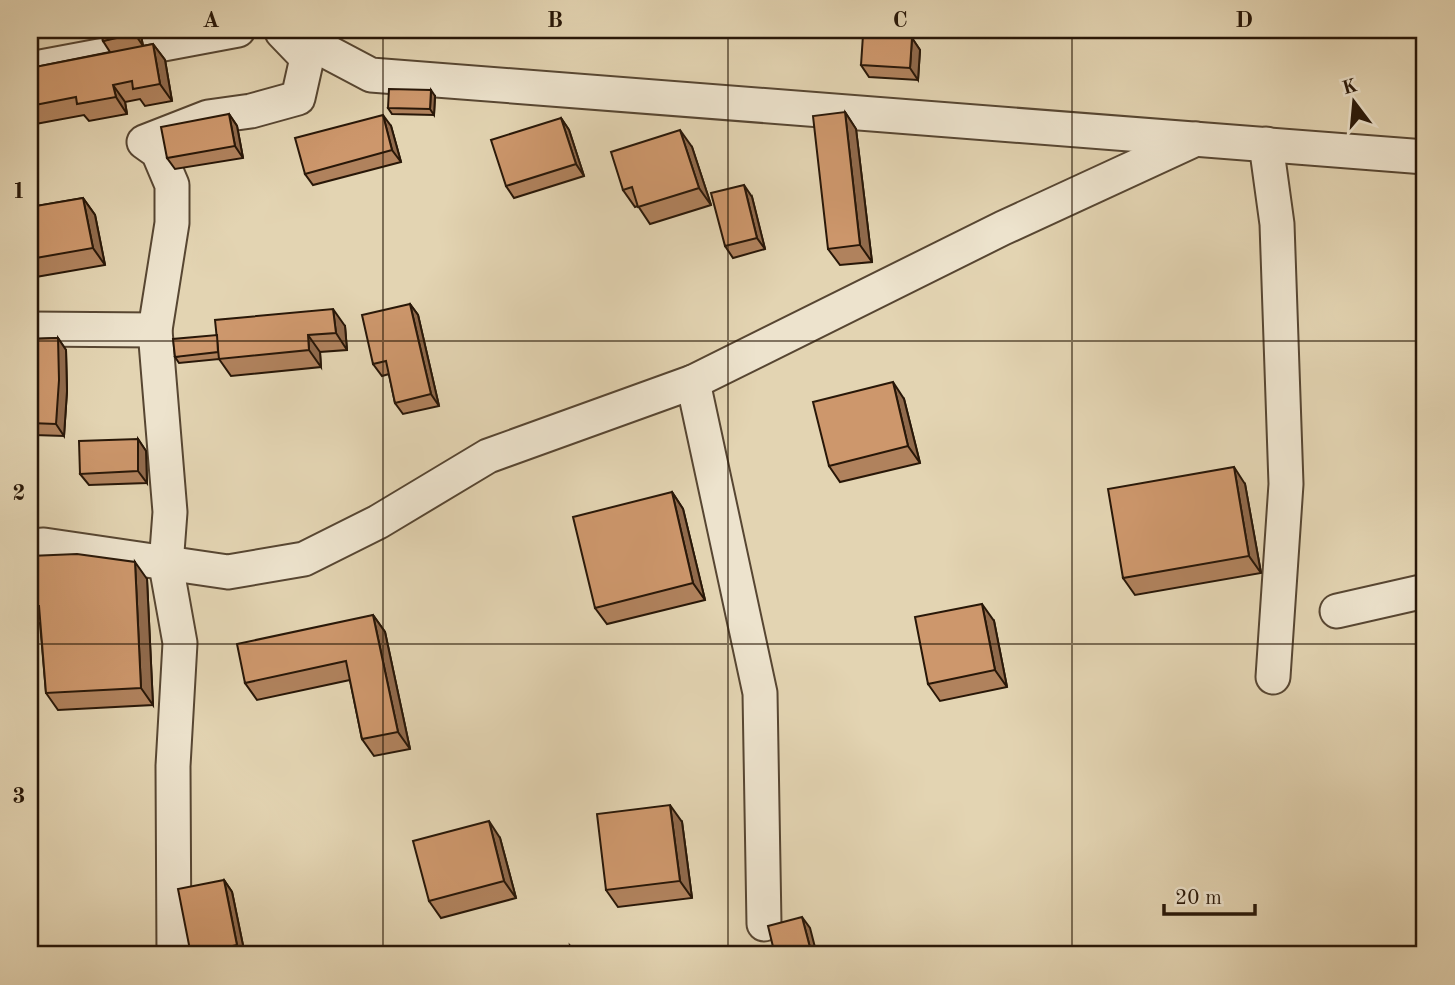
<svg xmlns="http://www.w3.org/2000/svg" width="1455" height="985" font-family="'Old Standard TT',serif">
<rect width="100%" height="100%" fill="#e3d4b2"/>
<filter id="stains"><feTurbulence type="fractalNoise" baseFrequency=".00286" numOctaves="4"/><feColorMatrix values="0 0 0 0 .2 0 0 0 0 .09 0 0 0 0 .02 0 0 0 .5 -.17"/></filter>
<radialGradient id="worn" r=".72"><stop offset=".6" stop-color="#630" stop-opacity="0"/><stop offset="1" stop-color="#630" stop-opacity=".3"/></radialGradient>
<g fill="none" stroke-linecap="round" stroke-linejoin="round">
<g stroke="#574632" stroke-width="37">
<g id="minor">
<path d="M286,30L371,75L1425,157"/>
<path d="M30,69L238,30"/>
<path d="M1266,144L1277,224L1286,484L1273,677"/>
<path d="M30,329L155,330"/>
<path d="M693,382L760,693L764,924"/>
<path d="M30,546L44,545L228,572L304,559L378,522L488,456L693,382L1003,228L1196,139"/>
<path d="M1337,611L1425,591"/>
<path d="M174,955L173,766L180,643L166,565L170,512L155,330L172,223V185L158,152L144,142L208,117L251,111L298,98L307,58L282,32"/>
</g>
</g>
<use href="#minor" stroke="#ede3cd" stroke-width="33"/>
</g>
<g fill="#b0825d" stroke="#281708" stroke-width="2">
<path d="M140,30L143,46L153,44L165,60L172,101L145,106L140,99L125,102L127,114L89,121L84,115L30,125V68L110,52L103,41Z"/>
<path d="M912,38L920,50L918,80L869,77L861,65Z"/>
<path d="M435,96L434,115L392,114L388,108Z"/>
<path d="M845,112L856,129L872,262L840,265L828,249Z"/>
<path d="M229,114L237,126L243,158L175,169L167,158Z"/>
<path d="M561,118L569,130L584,176L514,198L506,186Z"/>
<path d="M391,126L401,162L313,185L305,174Z"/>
<path d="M692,147L711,205L650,224L638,206L635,207L623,190Z"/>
<path d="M752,197L765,249L733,258L725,246Z"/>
<path d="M83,198L95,215L105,265L30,278V207Z"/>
<path d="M410,304L418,315L439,406L403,414L395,403L389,374L382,376L373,364Z"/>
<path d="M345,326L347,350L320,352L321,367L231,376L219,359L179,363L175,357Z"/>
<path d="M58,338L66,350L67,391L64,436L34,435L30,429V339Z"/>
<path d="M904,399L920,463L840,482L829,466Z"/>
<path d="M138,439L146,451L147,483L89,485L80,474Z"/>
<path d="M1245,484L1261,573L1135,595L1123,578Z"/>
<path d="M672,492L683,509L705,600L607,624L595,608Z"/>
<path d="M30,556L147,579L153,705L58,710L46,693L40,623L30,624Z"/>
<path d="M373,615L385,632L410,749L374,756L362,739L350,680L257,700L245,683Z"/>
<path d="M994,621L1007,687L940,701L928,684Z"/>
<path d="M682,822L692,898L618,907L606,890Z"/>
<path d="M500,838L516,898L441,918L429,901Z"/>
<path d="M224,880L232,892L245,955H191Z"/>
</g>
<g fill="#906a4c" stroke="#281708" stroke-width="2">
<path d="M134,30H140L143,46L135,34Z"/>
<path d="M912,38L920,50L918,80L910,68Z"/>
<path d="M153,44L165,60L172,101L160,84Z"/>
<path d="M113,85L125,102L127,114L116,97Z"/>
<path d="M431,90L435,96L434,115L430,109Z"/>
<path d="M845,112L856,129L872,262L860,245Z"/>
<path d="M229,114L237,126L243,158L235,146Z"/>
<path d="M383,115L391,126L401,162L392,150Z"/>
<path d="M561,118L569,130L584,176L576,164Z"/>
<path d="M680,130L692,147L711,205L699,188Z"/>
<path d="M744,185L752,197L765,249L757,238Z"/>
<path d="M83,198L95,215L105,265L93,248Z"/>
<path d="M410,304L418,315L439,406L431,394Z"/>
<path d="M333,309L345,326L347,350L336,333Z"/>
<path d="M308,335L320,352L321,367L309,350Z"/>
<path d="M58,338L66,350L67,391L64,436L56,424Z"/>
<path d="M893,382L904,399L920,463L908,446Z"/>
<path d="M138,439L146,451L147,483L138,471Z"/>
<path d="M1234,467L1245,484L1261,573L1249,556Z"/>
<path d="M672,492L683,509L705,600L693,583Z"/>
<path d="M135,562L147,579L153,705L141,688Z"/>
<path d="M982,604L994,621L1007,687L995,670Z"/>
<path d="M373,615L385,632L410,749L398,732Z"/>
<path d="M670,805L682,822L692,898L680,881Z"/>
<path d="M489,821L500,838L516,898L504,881Z"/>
<path d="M224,880L232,892L245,955L237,945Z"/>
<path d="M802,917L810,928L817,955H812Z"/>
<path d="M570,946L577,955H571Z"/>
</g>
<g fill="#cd976c" stroke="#281708" stroke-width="2">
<path d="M100,30H134L135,34L103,41Z"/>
<path d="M863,35L912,38L910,68L861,65Z"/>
<path d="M153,44L160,84L133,89L132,81L113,85L116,97L77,104L76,97L30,106V68Z"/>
<path d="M389,89L431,90L430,109L388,108Z"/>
<path d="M845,112L860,245L828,249L813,116Z"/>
<path d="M229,114L235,146L167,158L161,127Z"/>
<path d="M383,115L392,150L305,174L295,138Z"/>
<path d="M561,118L576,164L506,186L491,140Z"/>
<path d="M680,130L699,188L638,207L632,187L623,190L611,152Z"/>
<path d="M744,185L757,238L725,246L711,193Z"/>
<path d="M83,198L93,248L30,259V207Z"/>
<path d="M410,304L431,394L395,403L386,361L373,364L362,315Z"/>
<path d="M333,309L336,333L308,335L309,350L219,359L215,320Z"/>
<path d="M217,335L218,352L175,357L173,339Z"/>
<path d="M58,338L59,380L56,424L30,423V339Z"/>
<path d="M893,382L908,446L829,466L813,402Z"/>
<path d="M138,439V471L80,474L79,441Z"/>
<path d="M1234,467L1249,556L1123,578L1108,489Z"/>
<path d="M672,492L693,583L595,608L573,517Z"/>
<path d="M77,554L135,562L141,688L46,693L39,606H30V556Z"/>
<path d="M982,604L995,670L928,684L915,617Z"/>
<path d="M373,615L398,732L362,739L346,661L245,683L237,644Z"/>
<path d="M670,805L680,881L606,890L597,814Z"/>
<path d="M489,821L504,881L429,901L413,841Z"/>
<path d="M224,880L237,945L191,955L178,889Z"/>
<path d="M802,917L812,955H775L768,926Z"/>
<path d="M570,946L571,955H527L526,953Z"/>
</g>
<path fill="none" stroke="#281708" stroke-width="2" stroke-opacity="0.55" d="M383,30V955M728,30V955M1072,30V955M30,341H1425M30,644H1425"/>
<rect width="1455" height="985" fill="none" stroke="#e3d4b2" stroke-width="77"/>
<g transform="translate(1354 102) rotate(344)" stroke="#ede3cd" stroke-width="5" paint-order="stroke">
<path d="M0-5L12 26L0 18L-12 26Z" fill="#281708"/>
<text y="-10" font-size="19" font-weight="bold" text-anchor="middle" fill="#281708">K</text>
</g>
<path d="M1164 904v10h91v-10" fill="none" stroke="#281708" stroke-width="3.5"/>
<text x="1175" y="904" font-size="21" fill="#281708" stroke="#ede3cd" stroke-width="5" paint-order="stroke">20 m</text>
<rect x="38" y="38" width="1378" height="908" fill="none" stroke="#281708" stroke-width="2.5"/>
<g font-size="23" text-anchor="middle" font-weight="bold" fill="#281708">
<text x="211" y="27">A</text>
<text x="555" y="27">B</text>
<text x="900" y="27">C</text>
<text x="1244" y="27">D</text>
<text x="19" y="198">1</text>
<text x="19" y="500">2</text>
<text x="19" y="803">3</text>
</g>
<rect width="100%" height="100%" filter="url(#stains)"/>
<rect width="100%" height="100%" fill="url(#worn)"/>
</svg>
